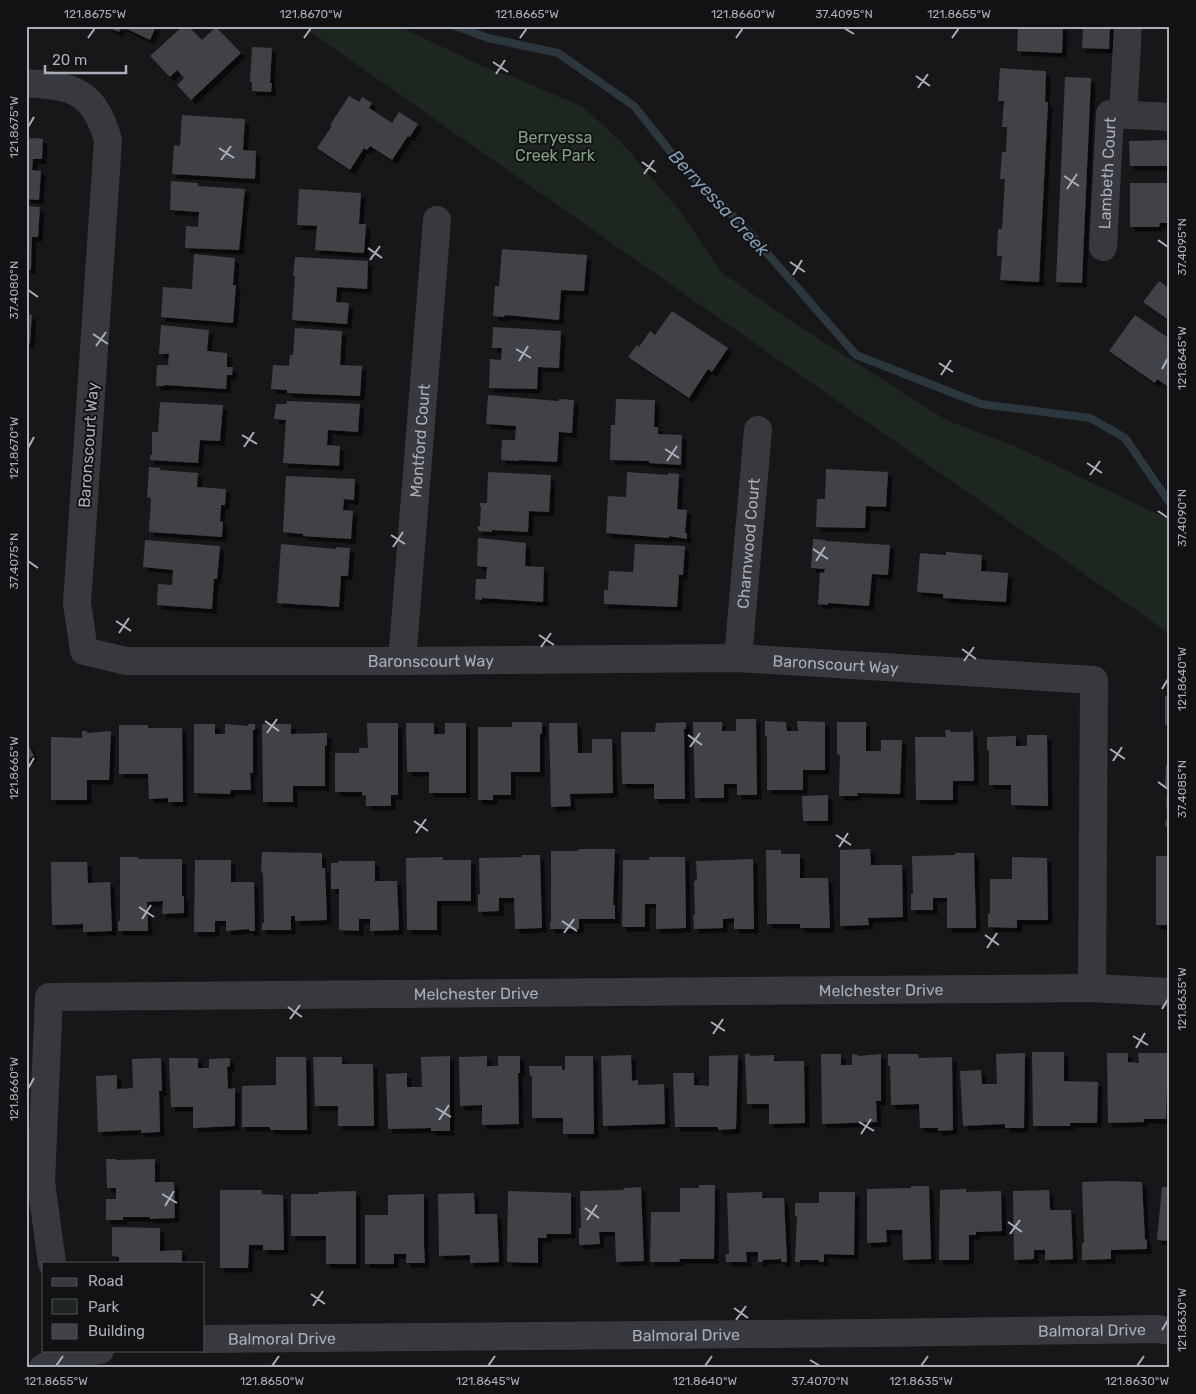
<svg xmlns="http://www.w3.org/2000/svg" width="1196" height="1394" font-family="Rubik,sans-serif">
<defs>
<filter id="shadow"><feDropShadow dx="4.5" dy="4.5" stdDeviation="0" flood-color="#0009"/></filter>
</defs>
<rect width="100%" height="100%" fill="#171719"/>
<path fill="#1e271f" d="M302,26H398L491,70L511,76L583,107L621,142L679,210L721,272L794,323L946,420L1017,447L1170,520V634Z"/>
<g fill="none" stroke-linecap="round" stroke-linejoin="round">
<path stroke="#2c373d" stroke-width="8" d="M455,26L488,38L558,53L634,106L681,165L747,230L856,355L981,404L1090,418L1125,438L1170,503"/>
</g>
<g fill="#414246" filter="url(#shadow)">
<path d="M105,26H156L150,40L121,26L119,32Z"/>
<path d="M183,26H188L202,40L216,27L241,53L191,100L177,85L184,78L177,70L170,77L150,56Z"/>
<path d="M1018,26H1063L1062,53L1017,51Z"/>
<path d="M1083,26H1110L1109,49L1082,48Z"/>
<path d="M252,47L272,48L270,83H272L271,92L252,91V82H250Z"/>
<path d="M1000,68L1046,71L1045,102H1048L1039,282L1000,280L1002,256H997L998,229H1002L1005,179H1000L1002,152H1006L1007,127H1002L1004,101H998Z"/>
<path d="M1065,77L1091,78L1082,283L1056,282Z"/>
<path d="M349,96L359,102L362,97L372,103L369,108L392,123L399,112L418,124L410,137L408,136L392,160L370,146L367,150L364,148L350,170L317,148L332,126L330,125Z"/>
<path d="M182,115L245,119L243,150L256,151L255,179L172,174L174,145L180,146Z"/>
<path d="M35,138L43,139L42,159H33L32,170L41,171L39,200L26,199V139Z"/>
<path d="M1170,140V166H1130L1129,141Z"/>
<path d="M171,181L198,183V186L245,189L239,250L185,248L186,226L198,227L199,212L170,210Z"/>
<path d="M1130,183H1170V223H1160L1159,227H1130Z"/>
<path d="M299,189L361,193L359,224H366L364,253L315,250L317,226L297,225Z"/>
<path d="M27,206L40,207L38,237H32L31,270H26Z"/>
<path d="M502,249L587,255L584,291L561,290L559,320L505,315L504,317L493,316L495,286H499Z"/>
<path d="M194,254L235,258L233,285H236L233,323L161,317L163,287L192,289Z"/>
<path d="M295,257L368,261L367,289L337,287L336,302L349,303L347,324L292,320L295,276H293Z"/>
<path d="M1159,281L1170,289V321L1143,302Z"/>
<path d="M672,311L728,348L712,372L708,369L689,398L628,357L637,345L639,347L650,331L655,335Z"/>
<path d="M26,314L32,315L30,343H26Z"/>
<path d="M1135,315L1170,339V388L1157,379L1155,383L1109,351Z"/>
<path d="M161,325L209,330L207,351L227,353V367H233L232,375H227L226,389L165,385V386H156L157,365H168L169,354H159Z"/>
<path d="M493,327L561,331L559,368L538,367L537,389L489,388L490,359L501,360L502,348H492Z"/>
<path d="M295,328L342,331L340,365L362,366L360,396L287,393V390L271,389L273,365L289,366L290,355H293Z"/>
<path d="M488,395L558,401L559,399L574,400L572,433L559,432L557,462L519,460V461L501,460L502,440H515L516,426L486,424Z"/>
<path d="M616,399L655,400L654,427H658V434L682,435L681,465L649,463V461L610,460L611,425H615Z"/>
<path d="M287,401L360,404L358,432L328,430L327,445L340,446L339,466L283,463L286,420L274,419L276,404H287Z"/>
<path d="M160,402L223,405L220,441L200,440L198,463L150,460V455H152V432H158Z"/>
<path d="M149,467L161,468L160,470L198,473L197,487L226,489L225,505H221L220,521L223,522L222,537L149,532L151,498L147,497Z"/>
<path d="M826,469L888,472L886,507L866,506L865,528L816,527L817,499H825Z"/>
<path d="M488,472L551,475L549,512L529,511L528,532L492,530V532L478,531V526H480L481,507H480V503H487Z"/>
<path d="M627,472L668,475V473L679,474L677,509L687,510L685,533H687V539L669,536V538L606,533L608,496L626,497Z"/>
<path d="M286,476L355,479L354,500L344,499L343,510L353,511L351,539L303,536V534L283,532Z"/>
<path d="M478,538L526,543L525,566L544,567L543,602L482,598V600L475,599L476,579H486L487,567L477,566Z"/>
<path d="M813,539L826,540L825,541L890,545L888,575L872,574L869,606L828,603V605L818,604L820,572L824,573L825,569L811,568Z"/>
<path d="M145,540L220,546L217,579H214L212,609L157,605L158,584L172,585L173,570L143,567Z"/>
<path d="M281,544L336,549V547L350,548L348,576H341L339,607L277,603Z"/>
<path d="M635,544L685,546L683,575H679L677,607L604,604V590H608L609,571L633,572Z"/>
<path d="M946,552L982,555L981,571L1008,573L1006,602L943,598V594L917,592L920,553L946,555Z"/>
<rect x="1165" y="696" width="5" height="29"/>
<path d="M736,719H756L757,795H737V784H724V798H695L693,722H722V731H736Z"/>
<path d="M765,721L786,722L787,731H798L797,721L825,722V770H803V790H767V736H765Z"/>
<path d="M512,722H542V734H540V772H511V795H493V800H478V727H512Z"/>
<path d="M686,722V729H684L685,799H654V784H622L621,732H655L656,723Z"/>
<path d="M837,722H866V751H881V740H902L900,794L857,793L858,796H839L840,755L837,754Z"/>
<path d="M367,723H398V795H391V806H366V796L362,795V792H335V753H359V748H368Z"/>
<path d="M406,723H434V734H445V723H466V793H429V772H407Z"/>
<path d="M549,723H577L578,753H592V739H612L613,793L570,794L571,806L551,807Z"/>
<path d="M194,724H215V734H225V724L248,726V724H255V730H253V773H250L251,790H231L230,794L194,793Z"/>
<path d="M262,724H291V734L327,733V746L325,745V786H293V802H263Z"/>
<path d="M119,725H148V728H182L183,802H168V798L149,799L148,774H119Z"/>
<path d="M945,730H950V732H969L973,730L974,781H953V800H916L915,737H946Z"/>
<path d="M82,731H87V733L111,731L109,780H87V800H51V737L82,738Z"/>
<path d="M1027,735H1047L1048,806L1011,805V785H989V750H987V737L1016,736V746H1027Z"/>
<path d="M26,741L34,756L26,760Z"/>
<path d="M1166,765H1170V786H1165Z"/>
<path d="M828,795V821H803L802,796Z"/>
<path d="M1166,797H1170V826H1165L1166,820L1167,819Z"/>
<path d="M579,849H615L613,905H615V919H579V929H550V922H551V851H578Z"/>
<path d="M870,849L871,865H902L903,917L868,918L869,925L840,926V850Z"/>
<path d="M766,850H781V854H800V878H828L830,928H800V924H767Z"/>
<path d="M262,852L322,853V868H325L327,920L295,921V916H291V930H262V923H264L263,873L261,872Z"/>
<path d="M955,853H974L976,928H947V898H933V910H911V894H913L912,856L955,855Z"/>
<path d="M522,855H540L542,928L515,929L514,898H499V911L478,912V894H480L479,858L522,857Z"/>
<rect x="1156" y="856" width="14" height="69"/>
<path d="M120,857H139L138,859H182V896H184V913L162,914L163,901L147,902L148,931H118V921H120Z"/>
<path d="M443,857V860H471V901H437V930H407L406,858Z"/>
<path d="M649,857H685L686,928L656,929V904H645V927H622L623,860H649Z"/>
<path d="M1012,857L1047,858L1048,920H1017V928L988,927V914L990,913V879H1012Z"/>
<path d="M753,859L754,929H734V918L723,919V928L694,929L693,915H695L694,881L697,880L696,861Z"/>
<path d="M195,860H231V882H254L255,931H249V929L226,931V921H215V932H194Z"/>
<path d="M338,861H375V881H397L399,930L370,931V919H359V931L339,930V889H331V863H338Z"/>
<path d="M51,862H87L88,883L110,882L112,931L83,932V924L52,925Z"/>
<path d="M1032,1052H1064V1081L1098,1082L1097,1123H1070V1126H1033Z"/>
<path d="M1025,1053L1024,1128H1005V1124L963,1126L960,1071L981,1070L982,1084H997L996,1054Z"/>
<path d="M1107,1053H1128V1062L1139,1063L1138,1053H1168L1166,1119H1144V1122L1108,1123Z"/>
<path d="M745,1054H750V1056L774,1055V1061H804L805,1123L769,1124V1104H747Z"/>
<path d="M821,1054H841V1065H852V1054L858,1055V1056L881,1054V1101H876L877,1122L822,1124Z"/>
<path d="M888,1054H918L919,1058L952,1057L953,1130L938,1131V1128H920L919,1104L891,1105L890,1066H888Z"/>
<path d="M631,1055L632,1081L638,1080V1085L664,1084L665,1124L603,1126L601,1056Z"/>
<path d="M738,1055L736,1129L718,1130V1127H675L673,1073H694V1085L709,1086V1056Z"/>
<path d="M450,1056V1131H431V1128L388,1129L386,1074L407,1073V1087H422L421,1057Z"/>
<path d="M487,1056V1066H498V1056H520V1073H518L519,1124L482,1125V1105L460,1106L459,1057Z"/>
<path d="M565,1056H593L594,1134H563V1118H532V1076H530L529,1066H562V1070H565Z"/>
<path d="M276,1057H306L307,1130H270V1127H242V1086L276,1085Z"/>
<path d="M313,1057H342V1064H373L374,1126H338V1106H315Z"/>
<path d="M161,1058L162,1091H159L160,1132L141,1133V1130L98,1132L96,1076L117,1075V1089L133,1088L132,1059Z"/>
<path d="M169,1058H198V1068H209V1059L230,1058V1066L227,1067L228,1089L235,1088V1126L193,1128V1107H171Z"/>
<path d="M106,1159H116V1160L155,1159V1182H174L175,1218L150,1219V1217H123V1220H106V1199H116V1188H107Z"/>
<path d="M1113,1181L1142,1182L1145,1240L1147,1239V1249L1111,1250V1259L1082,1260V1243H1084L1082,1182Z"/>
<path d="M699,1185H715L714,1259H680L679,1262H650L651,1212H680V1188H699Z"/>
<path d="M911,1186H929L931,1259L903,1260L902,1230H886L887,1242L867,1243V1189L911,1188Z"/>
<path d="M641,1187L644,1261L616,1262L615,1232H599L600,1244L579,1245V1228H581L580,1191L624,1190L623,1188Z"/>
<path d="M1162,1187H1170V1241L1157,1240Z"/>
<path d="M966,1189V1192L1001,1191L1002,1231L976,1232V1235H969V1260H939L940,1190Z"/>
<path d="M220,1190H262V1194L283,1195L284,1250H263V1245H249L248,1268H220Z"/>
<path d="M1049,1190L1050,1210H1071L1073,1259L1045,1260V1250H1034V1259L1014,1260L1013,1191Z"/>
<path d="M356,1191V1264H326V1236H291V1194H318L319,1192Z"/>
<path d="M508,1191L571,1193V1234H546L547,1238H538V1263L507,1262Z"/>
<path d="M762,1192V1198H784L787,1262H781V1259L763,1260V1262H758V1252H746L747,1262H726V1254H729L727,1193Z"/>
<path d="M819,1192H855L854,1255L824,1254V1262H819V1260H800V1262H795L797,1216H795V1203H819Z"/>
<path d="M474,1193L475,1214H497L499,1262L470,1263V1255L439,1256L438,1194Z"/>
<path d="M424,1194V1246L425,1263H406V1254H394V1264H365V1215H388V1195Z"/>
<path d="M112,1227L160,1228V1251L182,1250V1263H119V1257L112,1256Z"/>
</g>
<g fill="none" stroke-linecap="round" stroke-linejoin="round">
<g stroke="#38393e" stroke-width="28">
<path id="s1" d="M26,83C74,86 94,91 108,140L77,603L84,651L126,661H402L738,658L1094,680L1092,988"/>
<path d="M1123,115L1128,26"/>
<path id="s2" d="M1103,247L1110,114L1170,117"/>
<path id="s3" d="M738,658L758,430"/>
<path id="s4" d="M402,661L437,220"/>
<path id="s5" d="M52,1263L41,1182L49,997L1092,988L1170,992"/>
<path id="s6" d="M204,1339L870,1333L1158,1329L1170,1331"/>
<path d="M43,1368L65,1355L100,1350"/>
</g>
</g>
<path fill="none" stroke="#a9afb9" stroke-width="2" d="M844,28L854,34M88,38L95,28M304,38L311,28M520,38L527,28M736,38L743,28M952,38L959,28M493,62L508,72M496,74L505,60M916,76L930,86M918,88L928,74M28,127L34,117M219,148L234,158M221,160L231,146M642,162L656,172M644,174L654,160M1064,176L1079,186M1067,189L1077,174M1158,240L1168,247M368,248L382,258M370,260L380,246M790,262L805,272M793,275L802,260M28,290L38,297M93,334L108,344M96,346L106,332M516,349L531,358M519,361L528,346M939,363L953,372M1162,369L1168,358M941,375L951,360M242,435L257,444M244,447L254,432M28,448L34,437M665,449L679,458M667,461L677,446M1087,463L1102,473M1090,475L1100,461M1158,511L1168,518M391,535L405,544M393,547L403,532M813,549L828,559M28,561L38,568M816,561L825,547M116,621L131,631M119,633L129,618M539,635L554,645M541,647L551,633M962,649L976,659M964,661L974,647M1162,689L1168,679M265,721L279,731M267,733L277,719M688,735L702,745M690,747L700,733M1110,749L1125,759M1113,761L1122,747M28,768L34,758M1158,782L1168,789M414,821L428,831M416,833L426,819M836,835L851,845M839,847L848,833M139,907L154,917M142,919L151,905M562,921L577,931M564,933L574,919M985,935L999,945M987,948L997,933M288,1007L302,1017M1162,1009L1168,999M290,1019L300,1005M711,1022L725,1031M713,1034L723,1019M1133,1036L1148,1045M1136,1048L1145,1033M28,1089L34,1078M436,1108L451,1117M439,1120L449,1105M859,1122L874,1131M861,1134L871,1119M162,1194L177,1203M165,1206L174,1191M585,1208L599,1218M587,1220L597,1205M1008,1222L1022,1232M1010,1234L1020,1220M311,1294L325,1304M313,1306L323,1291M734,1308L748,1318M736,1320L746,1306M1162,1330L1168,1320M810,1360L820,1366M56,1366L63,1356M272,1366L279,1356M488,1366L495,1356M705,1366L712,1356M921,1366L928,1356M1137,1366L1144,1356"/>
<g text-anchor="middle" stroke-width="4" stroke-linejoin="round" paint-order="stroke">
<g font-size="16" fill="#80a480" stroke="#121214">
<text x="555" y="143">Berryessa<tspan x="555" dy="18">Creek Park</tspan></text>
</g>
<g font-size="16" fill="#a9afb9" stroke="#121214">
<text dy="6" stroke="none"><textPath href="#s2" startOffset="74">Lambeth Court</textPath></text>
<text dy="6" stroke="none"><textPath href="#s4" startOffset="221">Montford Court</textPath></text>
<text transform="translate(88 445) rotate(-86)" y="6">Baronscourt Way</text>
<text dy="6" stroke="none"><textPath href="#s3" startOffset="115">Charnwood Court</textPath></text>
<text dy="6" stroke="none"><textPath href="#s1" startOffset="971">Baronscourt Way</textPath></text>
<text dy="6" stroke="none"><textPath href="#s1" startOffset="1376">Baronscourt Way</textPath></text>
<text dy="6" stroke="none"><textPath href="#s5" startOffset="1099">Melchester Drive</textPath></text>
<text dy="6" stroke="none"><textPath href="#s5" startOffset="694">Melchester Drive</textPath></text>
<text dy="6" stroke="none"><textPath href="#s6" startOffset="888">Balmoral Drive</textPath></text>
<text dy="6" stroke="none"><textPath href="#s6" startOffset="482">Balmoral Drive</textPath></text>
<text dy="6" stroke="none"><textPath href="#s6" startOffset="78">Balmoral Drive</textPath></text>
</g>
<g font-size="18" font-style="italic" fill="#809fb4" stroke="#121214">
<text transform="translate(719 203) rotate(47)" y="6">Berryessa Creek</text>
</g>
</g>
<rect width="1196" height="1394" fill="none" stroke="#121214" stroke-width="55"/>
<rect x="42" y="1262" width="162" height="90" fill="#121214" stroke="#4e5156"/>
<rect x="52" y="1278" width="25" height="8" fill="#38393e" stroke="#4e5156"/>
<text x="88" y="1286" font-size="15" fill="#a9afb9">Road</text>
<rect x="52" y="1299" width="25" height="15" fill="#1e271f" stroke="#4e5156"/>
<text x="88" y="1312" font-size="15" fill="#a9afb9">Park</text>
<rect x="52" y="1324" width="25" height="15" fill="#414246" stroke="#4e5156"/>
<text x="88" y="1336" font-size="15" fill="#a9afb9">Building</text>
<path d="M45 65v8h81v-8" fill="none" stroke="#a9afb9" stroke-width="2.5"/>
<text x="52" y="65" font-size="15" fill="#a9afb9" stroke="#121214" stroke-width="4" paint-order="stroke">20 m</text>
<rect x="28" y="28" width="1140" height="1338" fill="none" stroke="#a9afb9" stroke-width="2"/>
<g font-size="12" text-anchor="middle" fill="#a9afb9">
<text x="95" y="18">121.8675°W</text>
<text x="311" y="18">121.8670°W</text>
<text x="527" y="18">121.8665°W</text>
<text x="743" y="18">121.8660°W</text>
<text x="844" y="18">37.4095°N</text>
<text x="959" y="18">121.8655°W</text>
<text transform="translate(14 127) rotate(-90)" y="4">121.8675°W</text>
<text transform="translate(1182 247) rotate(-90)" y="4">37.4095°N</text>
<text transform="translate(14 290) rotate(-90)" y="4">37.4080°N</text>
<text transform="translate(1182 358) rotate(-90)" y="4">121.8645°W</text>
<text transform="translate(14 448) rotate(-90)" y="4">121.8670°W</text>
<text transform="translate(1182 518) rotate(-90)" y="4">37.4090°N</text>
<text transform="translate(14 561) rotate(-90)" y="4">37.4075°N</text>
<text transform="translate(1182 679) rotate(-90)" y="4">121.8640°W</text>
<text transform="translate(14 768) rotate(-90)" y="4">121.8665°W</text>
<text transform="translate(1182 789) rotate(-90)" y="4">37.4085°N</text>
<text transform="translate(1182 999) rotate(-90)" y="4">121.8635°W</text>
<text transform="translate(14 1089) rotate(-90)" y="4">121.8660°W</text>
<text transform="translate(1182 1320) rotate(-90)" y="4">121.8630°W</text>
<text x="56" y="1385">121.8655°W</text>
<text x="272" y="1385">121.8650°W</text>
<text x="488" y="1385">121.8645°W</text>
<text x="705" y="1385">121.8640°W</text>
<text x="820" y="1385">37.4070°N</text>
<text x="921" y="1385">121.8635°W</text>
<text x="1137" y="1385">121.8630°W</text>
</g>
</svg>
